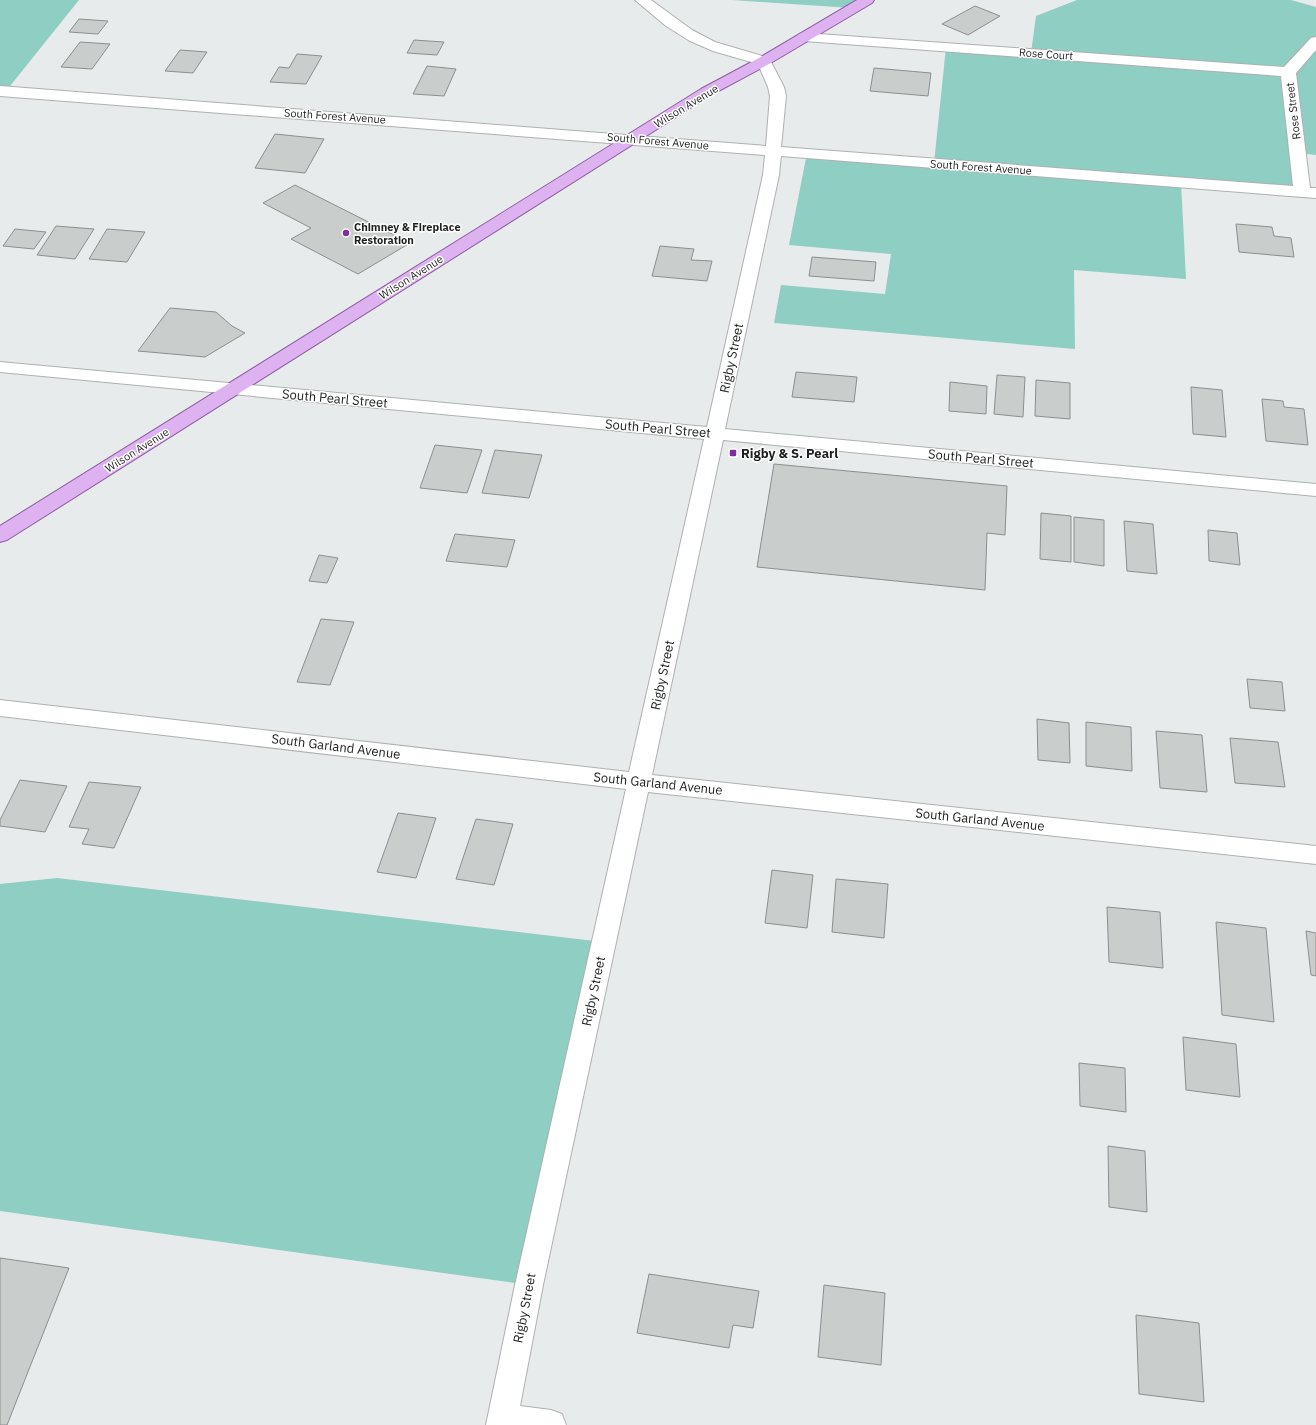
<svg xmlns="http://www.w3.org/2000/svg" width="1316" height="1425" font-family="'IBM Plex Sans',sans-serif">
<rect width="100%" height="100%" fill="#e8ebeb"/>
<g fill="#8fcec2">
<path d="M0,0H79L6,91H0Z"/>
<path d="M732,0H867L851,8Z"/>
<path d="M1077,0H1291L1316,7V155L1298,153L1302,192L1181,183L1186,279L1074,270L1075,349L774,323L781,285L885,294L891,254L789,245L807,153L934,163L946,47L1031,53L1036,16Z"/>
<path d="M57,878L603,942L529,1285L0,1211V884Z"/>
</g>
<g fill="#c9cdcc" stroke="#8c8f8e">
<path d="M975,6L1000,16L968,35L942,24Z"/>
<path d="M79,19L108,21L98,34L69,32Z"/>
<path d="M414,40L444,42L437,55L407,53Z"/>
<path d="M80,42L110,44L92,69L61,67Z"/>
<path d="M180,50L207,52L193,73L165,71Z"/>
<path d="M297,54L322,56L306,84L270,82L279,67L289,68Z"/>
<path d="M427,66L456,69L444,96L413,94Z"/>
<path d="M874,68L931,73L928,96L870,91Z"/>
<path d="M275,134L324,139L305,173L255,168Z"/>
<path d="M295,185L410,243L358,274L291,239L311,228L263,203Z"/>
<path d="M1236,224L1272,227L1274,236L1291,238L1294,257L1239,252Z"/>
<path d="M56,226L94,229L75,259L37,255Z"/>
<path d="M15,229L46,232L34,249L3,246Z"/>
<path d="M107,229L145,232L127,262L89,259Z"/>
<path d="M660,246L694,249L691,260L712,261L707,281L652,276Z"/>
<path d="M812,257L876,262L874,281L809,276Z"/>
<path d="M170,308L216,312L232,326L245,333L205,357L138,351Z"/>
<path d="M796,372L857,377L854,402L792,397Z"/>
<path d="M997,375L1025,377L1023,417L994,414Z"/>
<path d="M1036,380L1070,383V419L1035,416Z"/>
<path d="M950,382L987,386L986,414L949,411Z"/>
<path d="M1191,387L1222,390L1226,437L1193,434Z"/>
<path d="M1262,399L1283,401L1284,407L1304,409L1308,445L1266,441Z"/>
<path d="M435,445L482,450L467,493L420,488Z"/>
<path d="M495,450L542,455L529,498L482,493Z"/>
<path d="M774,464L1007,486L1005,535L987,533L985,590L757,567Z"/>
<path d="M1041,513L1071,516V562L1040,559Z"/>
<path d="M1074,517L1104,520V566L1074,562Z"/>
<path d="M1124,521L1153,524L1157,574L1127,571Z"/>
<path d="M1208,530L1237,533L1240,565L1209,561Z"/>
<path d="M455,534L515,540L507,567L446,561Z"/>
<path d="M319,555L338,558L327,583L309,581Z"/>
<path d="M321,619L354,622L330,685L297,682Z"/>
<path d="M1247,679L1282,682L1285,711L1250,708Z"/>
<path d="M1037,719L1069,723L1070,763L1038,760Z"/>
<path d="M1086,722L1131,727L1132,771L1086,766Z"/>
<path d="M1156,731L1202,735L1207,792L1160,788Z"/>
<path d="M1230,738L1278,742L1285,787L1235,783Z"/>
<path d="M20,780L67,786L45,832L0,826V820Z"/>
<path d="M89,782L141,787L114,848L82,844L89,829L69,827Z"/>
<path d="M398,813L436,818L416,878L377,872Z"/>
<path d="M476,819L513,824L494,885L456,879Z"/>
<path d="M772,870L813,875L807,928L765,923Z"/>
<path d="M836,879L888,884L884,938L832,932Z"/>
<path d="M1107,907L1160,912L1163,968L1109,962Z"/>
<path d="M1216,922L1266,928L1274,1022L1222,1015Z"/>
<path d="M1306,931L1316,933V976L1311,975Z"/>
<path d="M1183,1037L1236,1044L1240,1097L1186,1090Z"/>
<path d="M1079,1063L1125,1068L1126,1112L1080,1106Z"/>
<path d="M1108,1146L1145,1151L1147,1212L1109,1207Z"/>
<path d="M0,1258L69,1268L7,1425H0Z"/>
<path d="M649,1274L759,1291L753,1328L733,1325L729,1348L637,1333Z"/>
<path d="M824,1285L885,1293L881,1365L818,1357Z"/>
<path d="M1136,1315L1199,1323L1204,1402L1139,1394Z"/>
</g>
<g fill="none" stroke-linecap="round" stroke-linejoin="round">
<g stroke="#aeb1b0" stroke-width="2">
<path id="minor" d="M635,0H651L692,30L715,42L769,58L784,87L786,96L781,147L1293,186L1281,76L804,41L799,40L797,37L799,34L804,33L1284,67L1311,38L1316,37V50L1296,73L1310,188H1316V198L781,156L779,175L725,429L1316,484V496L723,440L652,775L1316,846V864L648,792L543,1285L520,1406L551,1410L562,1414L566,1425H486L515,1285L626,789L0,716V700L629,772L704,439L0,372V362L707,427L763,175L765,155L0,96V86L766,146L770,96L768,87L758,64L713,51L690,41L666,26Z"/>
</g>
<g stroke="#8c5da0" stroke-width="2">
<path id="major" d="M857,0H874L872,3L769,64L711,95L7,540L0,542V526L701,89L759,58Z"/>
</g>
<use href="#minor" fill="#fff" fill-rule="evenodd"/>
<use href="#major" fill="#deb2f0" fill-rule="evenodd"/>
</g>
<g fill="#802e9d" stroke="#fff" stroke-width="1.5">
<circle cx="346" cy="233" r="4"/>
<rect x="729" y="449" width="8" height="8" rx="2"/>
</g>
<g text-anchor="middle" stroke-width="3" stroke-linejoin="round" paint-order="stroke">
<g font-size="11" fill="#1d1e1e" stroke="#fff">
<text transform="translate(1046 54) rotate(4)" y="4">Rose Court</text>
<text transform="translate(686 106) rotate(-31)" y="4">Wilson Avenue</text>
<text transform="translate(1293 111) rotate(-97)" y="4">Rose Street</text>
<text transform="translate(335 116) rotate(4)" y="4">South Forest Avenue</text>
<text transform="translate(658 141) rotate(5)" y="4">South Forest Avenue</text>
<text transform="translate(981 167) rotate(4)" y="4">South Forest Avenue</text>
<text transform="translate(411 277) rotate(-32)" y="4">Wilson Avenue</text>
<text transform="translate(137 450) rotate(-32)" y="4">Wilson Avenue</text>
</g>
<g font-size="11" font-weight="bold" fill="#1d1e1e" stroke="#fff" text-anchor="start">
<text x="354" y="231">Chimney &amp; Fireplace<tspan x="354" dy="13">Restoration</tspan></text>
</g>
<g font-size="13" fill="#1d1e1e" stroke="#fff">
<text transform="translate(731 358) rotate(-78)" y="5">Rigby Street</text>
<text transform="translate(335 398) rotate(5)" y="5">South Pearl Street</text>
<text transform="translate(658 428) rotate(5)" y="5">South Pearl Street</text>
<text transform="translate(981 458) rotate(5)" y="5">South Pearl Street</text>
<text transform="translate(662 675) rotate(-78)" y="5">Rigby Street</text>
<text transform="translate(336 746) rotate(7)" y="5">South Garland Avenue</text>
<text transform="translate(658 783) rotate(6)" y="5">South Garland Avenue</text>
<text transform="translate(980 819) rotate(6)" y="5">South Garland Avenue</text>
<text transform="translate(593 991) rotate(-78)" y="5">Rigby Street</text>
<text transform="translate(524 1308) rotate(-79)" y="5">Rigby Street</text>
</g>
<g font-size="13" font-weight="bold" fill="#1d1e1e" stroke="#fff" text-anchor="start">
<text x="741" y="458">Rigby &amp; S. Pearl</text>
</g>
</g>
</svg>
